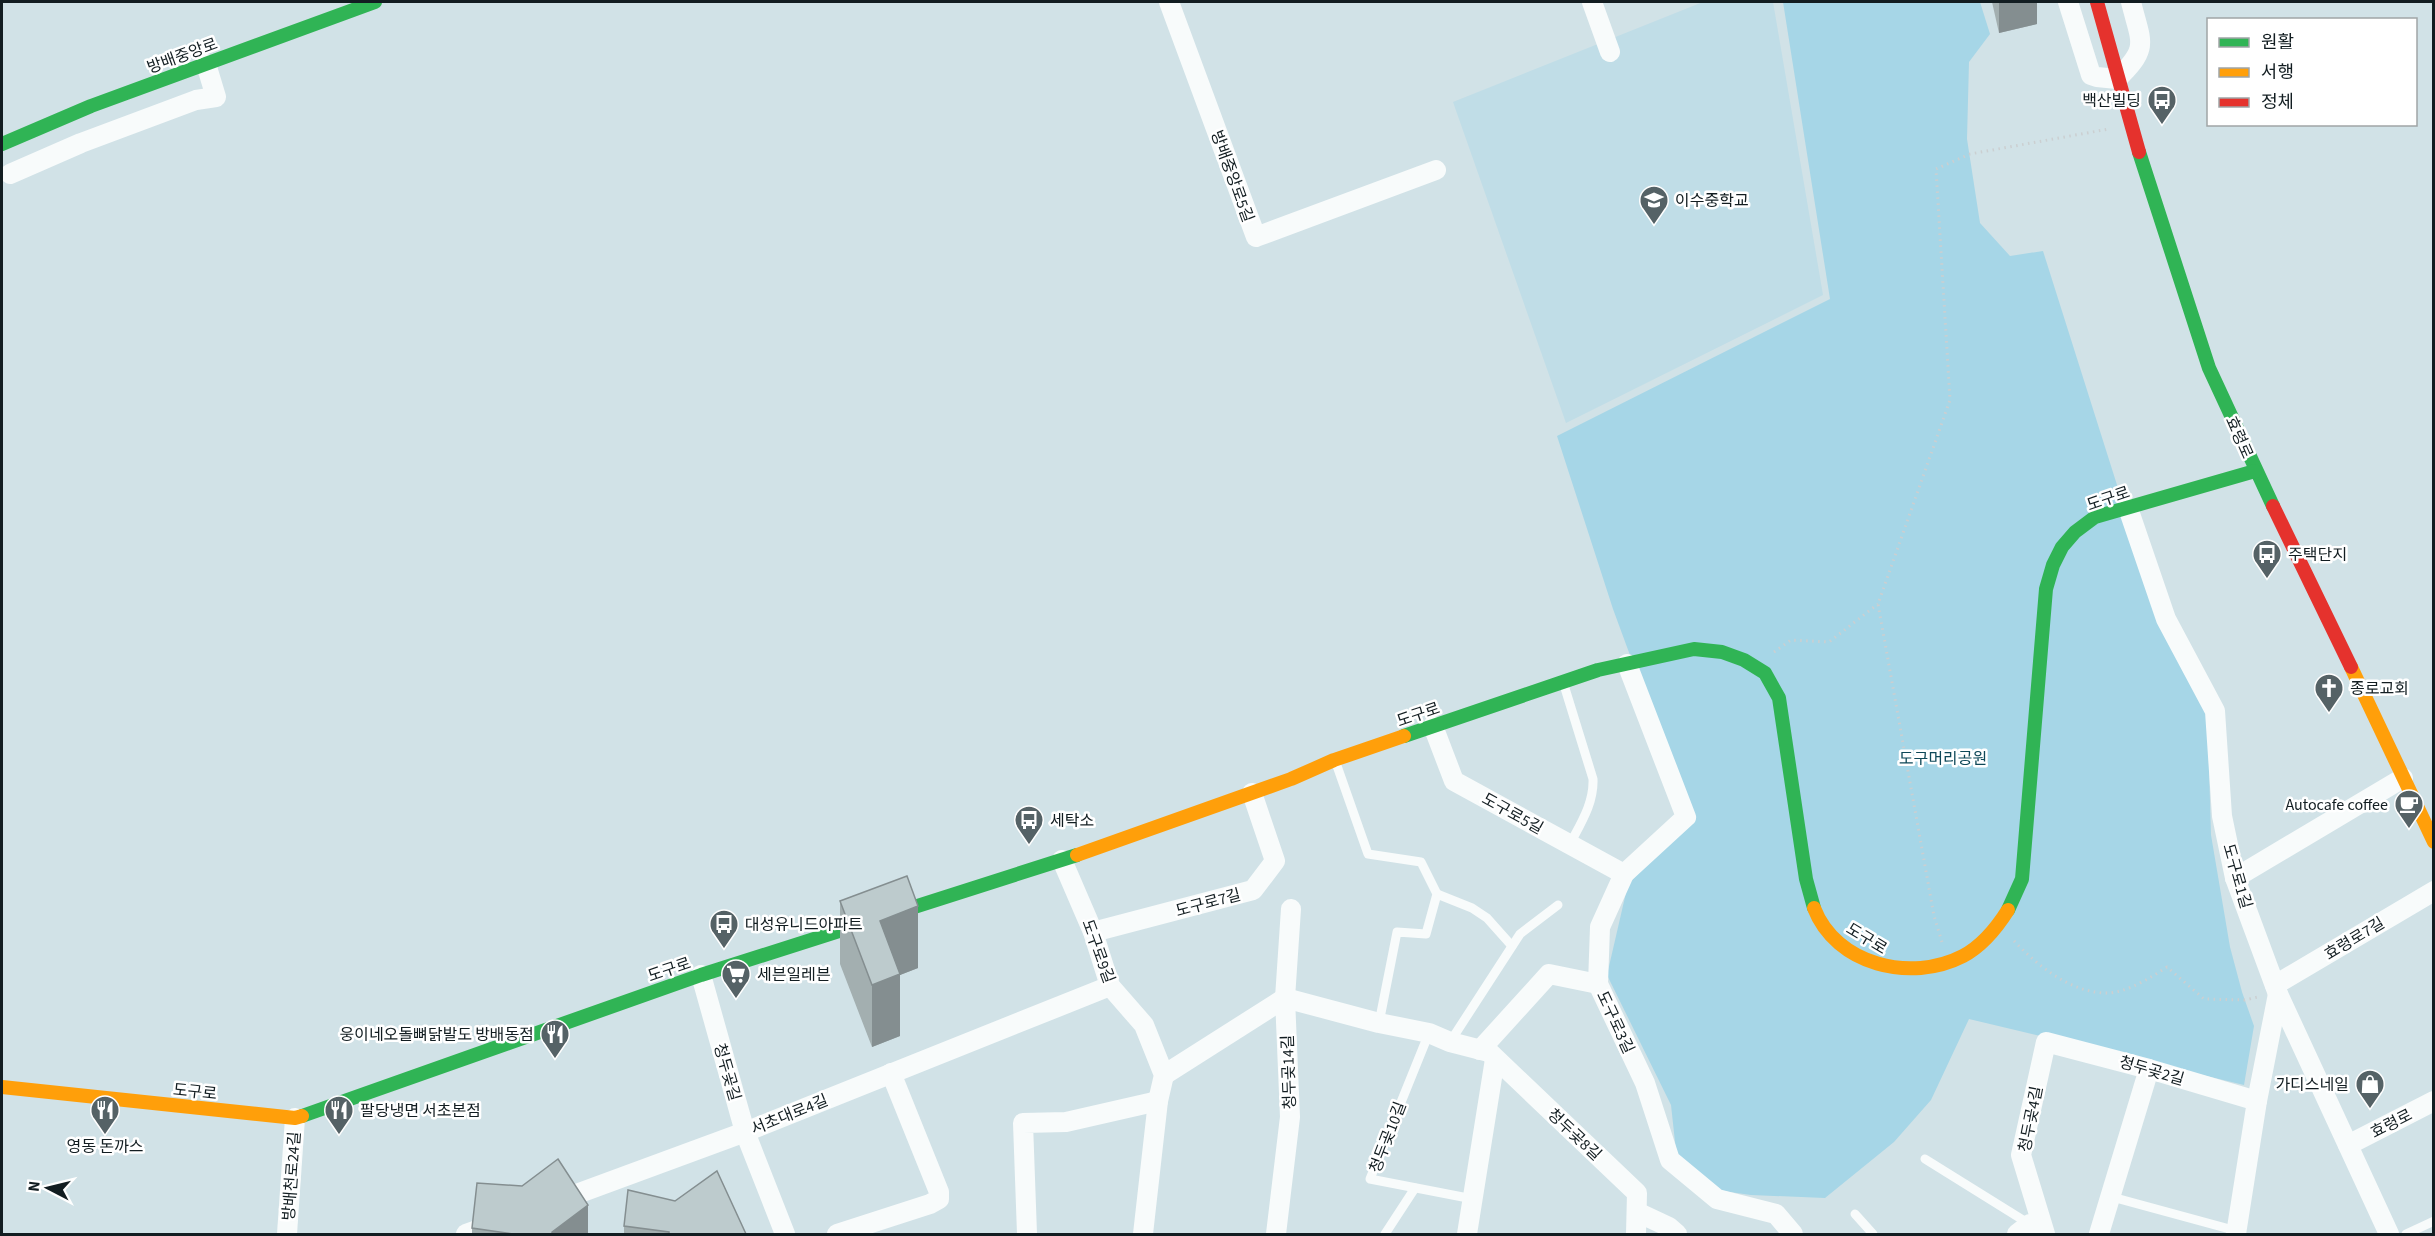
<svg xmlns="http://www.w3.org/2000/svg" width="2435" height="1236" font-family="'Source Sans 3','Noto Sans KR',sans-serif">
<rect width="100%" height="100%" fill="#d1e2e7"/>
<path fill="#c0dde7" d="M1703,2H1773L1823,295L1566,423L1453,102Z"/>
<path fill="#a6d6e7" d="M1783,2H1980L1990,34L1969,62L1967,139L1980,223L2010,256L2043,251L2155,605L2207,699L2211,835L2230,947L2242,992L2254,1026L2244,1085L1969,1019L1931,1100L1894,1142L1825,1198L1751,1195L1716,1190L1677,1160L1671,1105L1607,975L1628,884L1691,821L1613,609L1557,436L1830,299Z"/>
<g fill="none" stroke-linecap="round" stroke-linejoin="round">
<g stroke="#cbcfd1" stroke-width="3" stroke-dasharray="1.5 4.5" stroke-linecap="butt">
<path d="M1774,652L1791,640L1829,642L1878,604"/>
<path d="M2014,941C2038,966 2071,993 2107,993C2126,993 2152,977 2167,967L2204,999L2245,1000L2258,997"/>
<path d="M1942,942L1934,916L1878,604L1950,400L1936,169L1970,154L2109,129"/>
</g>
<g stroke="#f8fbfb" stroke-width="9">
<path d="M1564,685L1593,779C1594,803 1581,823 1570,844"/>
<path d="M1336,763L1368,854L1421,862L1437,894L1426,934L1397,932L1379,1023"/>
<path d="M1437,894L1472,908L1487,918L1512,946"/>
<path d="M1429,1033L1370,1179L1473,1199"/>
<path d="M1450,1042L1520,934L1558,905"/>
<path d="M1925,1159L2031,1225"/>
<path d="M2112,1197L2237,1231"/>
<path d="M1855,1214L1873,1234"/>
<path d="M1385,1234L1415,1188"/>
<path d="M2406,1234L2434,1221"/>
</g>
<g stroke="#f8fbfb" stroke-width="20">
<path d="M1169,2L1256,237L1436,170"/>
<path d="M1592,2L1610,52"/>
<path d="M2068,2L2091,75L2097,77L2117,79C2150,47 2141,43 2131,2"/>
<path d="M10,174L81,143L196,100L216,97L206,64"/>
<path d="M2128,508L2166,619L2215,711L2222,816L2235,878L2278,994L2389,1234"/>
<path d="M1627,664L1686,817L1624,874L1600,927L1598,984L1645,1083L1670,1160L1717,1199L1776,1214L1793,1234"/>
<path d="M1433,726L1454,781L1624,874"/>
<path d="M1062,860L1093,932L1110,986L1144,1025L1164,1075L1158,1101L1143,1234"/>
<path d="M2235,878L2403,778"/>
<path d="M1093,932L1253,890L1275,861L1252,793"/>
<path d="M701,975L745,1132L785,1234"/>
<path d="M2275,985L2434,891"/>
<path d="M1480,1050L1549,974L1598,984"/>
<path d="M1164,1075L1285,998L1379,1023L1429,1033L1450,1042L1489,1052L1637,1193L1636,1234"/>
<path d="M2348,1145L2434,1101"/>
<path d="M555,1202L745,1132L1110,986"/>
<path d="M1637,1212L1669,1227L1677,1234"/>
<path d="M287,1234L295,1118"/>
<path d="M466,1234L497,1223"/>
<path d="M837,1234L930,1204L939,1199V1192L891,1073"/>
<path d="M1027,1234L1023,1123L1066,1122L1158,1101"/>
<path d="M1276,1234L1290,1117L1285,998L1291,909"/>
<path d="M1467,1234L1495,1059"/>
<path d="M2017,1234L2030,1224"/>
<path d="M2045,1234L2021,1155L2046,1042L2149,1069L2257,1101"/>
<path d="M2099,1234L2149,1069"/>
<path d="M2236,1234L2257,1101L2278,994"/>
</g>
<g stroke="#30b455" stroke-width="14">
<path d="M2,144L91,106L375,2"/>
<path d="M2139,152L2209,368L2273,506"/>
<path d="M1404,736L1598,670L1694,649L1722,652L1744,660L1765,673L1779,698L1806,879L1814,908"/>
<path d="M2008,910L2022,879L2046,589L2053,565L2062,547L2075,532L2095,517L2255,471"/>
<path d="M302,1116L701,975L1077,855"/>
</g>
<g stroke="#ff9f0a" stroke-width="14">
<path d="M2351,667L2434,842"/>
<path d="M1077,855L1291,779L1334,760L1404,736"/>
<path d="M1814,908C1836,965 1911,983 1963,956C1982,946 1996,929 2008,910"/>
<path d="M2,1087L295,1118L302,1116"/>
</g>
<g stroke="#e5322d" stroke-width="14">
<path d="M2097,2L2139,152"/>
<path d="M2273,506L2351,667"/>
</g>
</g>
<g fill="#a3afb0">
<path d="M1992,2H2037V24L1999,33Z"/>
<path d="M840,901L918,968L900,975V1036L872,1047L840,964Z"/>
<path d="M624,1226L746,1234H624Z"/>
<path d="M472,1228L588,1234H472Z"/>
</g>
<g fill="#848e90">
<path d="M1999,2H2037V24L1999,33Z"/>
<path d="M918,906V968L900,975V1036L872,1047V985L880,921Z"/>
<path d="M588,1205V1234H552V1232Z"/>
</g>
<g fill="#bdcbcd" stroke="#848e90" stroke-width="1.5">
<path d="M907,876L918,906L880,921L900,974L872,985L840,901Z"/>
<path d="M558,1159L588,1205L552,1232V1234H513L472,1228L477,1183L522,1186Z"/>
<path d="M717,1171L746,1234H669V1232L624,1226L628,1190L675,1201Z"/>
</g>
<defs>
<g id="bus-pin" transform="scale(1.5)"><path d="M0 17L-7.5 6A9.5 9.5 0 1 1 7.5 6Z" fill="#556266" stroke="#fff"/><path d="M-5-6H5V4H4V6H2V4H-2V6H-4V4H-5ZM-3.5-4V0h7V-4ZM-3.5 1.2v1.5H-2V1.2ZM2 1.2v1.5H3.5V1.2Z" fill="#fff"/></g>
<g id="school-pin" transform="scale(1.5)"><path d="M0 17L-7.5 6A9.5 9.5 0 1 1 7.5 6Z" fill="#556266" stroke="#fff"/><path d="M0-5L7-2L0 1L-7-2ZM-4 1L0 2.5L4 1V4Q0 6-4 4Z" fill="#fff"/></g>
<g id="church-pin" transform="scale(1.5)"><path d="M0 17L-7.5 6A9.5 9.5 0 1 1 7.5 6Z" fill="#556266" stroke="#fff"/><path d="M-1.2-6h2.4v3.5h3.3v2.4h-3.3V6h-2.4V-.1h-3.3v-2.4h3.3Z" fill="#fff"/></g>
<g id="cafe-pin" transform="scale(1.5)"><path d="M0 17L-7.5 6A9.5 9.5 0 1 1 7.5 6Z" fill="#556266" stroke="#fff"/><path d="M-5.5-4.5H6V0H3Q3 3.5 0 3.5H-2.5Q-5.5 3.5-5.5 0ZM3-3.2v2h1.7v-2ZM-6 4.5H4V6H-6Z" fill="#fff"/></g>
<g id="supermarket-pin" transform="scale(1.5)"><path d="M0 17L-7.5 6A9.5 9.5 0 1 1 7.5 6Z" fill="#556266" stroke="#fff"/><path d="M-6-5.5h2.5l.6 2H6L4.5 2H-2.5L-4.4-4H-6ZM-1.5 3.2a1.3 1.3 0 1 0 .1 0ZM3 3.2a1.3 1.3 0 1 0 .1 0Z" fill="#fff"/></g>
<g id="restaurant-pin" transform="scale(1.5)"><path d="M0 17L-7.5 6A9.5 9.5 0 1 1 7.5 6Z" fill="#556266" stroke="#fff"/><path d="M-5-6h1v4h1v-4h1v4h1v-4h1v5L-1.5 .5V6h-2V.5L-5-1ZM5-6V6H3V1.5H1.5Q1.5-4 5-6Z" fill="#fff"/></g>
<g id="shop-pin" transform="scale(1.5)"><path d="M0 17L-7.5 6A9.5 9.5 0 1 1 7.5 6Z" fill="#556266" stroke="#fff"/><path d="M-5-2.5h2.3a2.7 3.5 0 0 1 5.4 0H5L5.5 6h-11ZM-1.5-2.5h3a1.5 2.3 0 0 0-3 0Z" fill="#fff"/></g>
</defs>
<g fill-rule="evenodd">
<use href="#bus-pin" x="2162" y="100"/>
<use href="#school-pin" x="1654" y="200"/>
<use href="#bus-pin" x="2267" y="554"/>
<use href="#church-pin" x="2329" y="688"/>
<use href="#cafe-pin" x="2409" y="804"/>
<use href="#bus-pin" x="1029" y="820"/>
<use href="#bus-pin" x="724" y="924"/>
<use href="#supermarket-pin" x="736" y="974"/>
<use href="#restaurant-pin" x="555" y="1034"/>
<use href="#shop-pin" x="2370" y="1084"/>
<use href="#restaurant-pin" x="105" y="1110"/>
<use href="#restaurant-pin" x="339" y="1110"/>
</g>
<g text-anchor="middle" stroke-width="5" stroke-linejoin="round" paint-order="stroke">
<g font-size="16" fill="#121d21" stroke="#fff">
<text transform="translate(182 55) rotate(-20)" y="6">방배중앙로</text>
<text transform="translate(1233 176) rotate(70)" y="6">방배중앙로5길</text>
<text transform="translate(2240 437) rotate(66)" y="6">효령로</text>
<text transform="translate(2108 498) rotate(-19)" y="6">도구로</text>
<text transform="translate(1418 714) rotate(-19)" y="6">도구로</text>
<text transform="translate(1513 813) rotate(29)" y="6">도구로5길</text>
<text transform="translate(2238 876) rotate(74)" y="6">도구로1길</text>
<text transform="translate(1208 902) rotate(-15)" y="6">도구로7길</text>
<text transform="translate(1867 938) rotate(31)" y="6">도구로</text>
<text transform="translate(2354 938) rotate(-31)" y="6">효령로7길</text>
<text transform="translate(1099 951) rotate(70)" y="6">도구로9길</text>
<text transform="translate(669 969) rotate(-19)" y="6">도구로</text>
<text transform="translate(1616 1022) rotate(65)" y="6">도구로3길</text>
<text transform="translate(2152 1070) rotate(16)" y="6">청두곶2길</text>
<text transform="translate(728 1072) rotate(74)" y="6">청두곶길</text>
<text transform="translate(1288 1072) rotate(-92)" y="6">청두곶14길</text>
<text transform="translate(195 1091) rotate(6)" y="6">도구로</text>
<text transform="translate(789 1114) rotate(-22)" y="6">서초대로4길</text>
<text transform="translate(2030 1119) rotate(-79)" y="6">청두곶4길</text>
<text transform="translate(2391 1123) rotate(-27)" y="6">효령로</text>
<text transform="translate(1575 1134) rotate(43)" y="6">청두곶8길</text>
<text transform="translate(1387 1137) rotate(-69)" y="6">청두곶10길</text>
<text transform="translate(291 1176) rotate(-86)" y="6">방배천로24길</text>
</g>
<g font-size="16" fill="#121d21" stroke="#fff" text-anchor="start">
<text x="2141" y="106" text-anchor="end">백산빌딩</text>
<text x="1675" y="206">이수중학교</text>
<text x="2288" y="560">주택단지</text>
<text x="2350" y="694">종로교회</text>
<text x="2388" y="810" text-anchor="end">Autocafe coffee</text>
<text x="1050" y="826">세탁소</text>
<text x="745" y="930">대성유니드아파트</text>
<text x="757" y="980">세븐일레븐</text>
<text x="534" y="1040" text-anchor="end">웅이네오돌뼈닭발도 방배동점</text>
<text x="2349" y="1090" text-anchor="end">가디스네일</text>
<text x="360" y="1116">팔당냉면 서초본점</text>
<text x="105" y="1152" text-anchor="middle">영동 돈까스</text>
</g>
<g font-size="16" fill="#0e4858" stroke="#fff">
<text x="1943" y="764">도구머리공원</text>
</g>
</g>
<rect width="2435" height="1236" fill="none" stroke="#121d21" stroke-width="6"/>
<rect x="2207" y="18" width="210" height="108" fill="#ffffff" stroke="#a0a5a6" stroke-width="1.5"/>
<rect x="2219" y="38" width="30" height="9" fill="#30b455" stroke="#a0a5a6" stroke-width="1.5"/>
<text x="2261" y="48" font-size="18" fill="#121d21">원활</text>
<rect x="2219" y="68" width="30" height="9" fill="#ff9f0a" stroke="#a0a5a6" stroke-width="1.5"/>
<text x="2261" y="78" font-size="18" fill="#121d21">서행</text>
<rect x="2219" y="98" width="30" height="9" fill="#e5322d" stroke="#a0a5a6" stroke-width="1.5"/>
<text x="2261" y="108" font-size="18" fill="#121d21">정체</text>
<g transform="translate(48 1188) rotate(277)" stroke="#ffffff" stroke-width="4.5" paint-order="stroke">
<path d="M0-4.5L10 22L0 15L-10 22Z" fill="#121d21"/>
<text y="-9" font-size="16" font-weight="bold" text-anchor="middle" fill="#121d21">N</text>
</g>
</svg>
